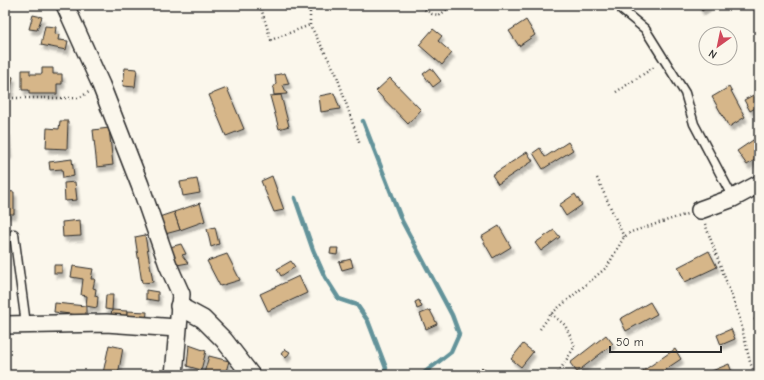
<svg xmlns="http://www.w3.org/2000/svg" width="764" height="380" font-family="'Comic Neue',sans-serif">
<defs>
<filter id="shadow"><feDropShadow dx="2.5" dy="4.5" stdDeviation="1" flood-color="#0004"/></filter>
</defs>
<rect width="100%" height="100%" fill="#fbf7ec"/>
<filter id="ink" filterUnits="userSpaceOnUse"><feTurbulence type="fractalNoise" baseFrequency=".025" numOctaves="2"/><feDisplacementMap in="SourceGraphic" scale="8" xChannelSelector="R" yChannelSelector="G"/><feConvolveMatrix kernelMatrix="1 2 1 2 8 2 1 2 1" color-interpolation-filters="sRGB"/></filter>
<g filter="url(#ink)">
<g fill="none" stroke-linecap="round" stroke-linejoin="round">
<g stroke="#63939a" stroke-width="4.5">
<path d="M363,121L402,221L452,315L459,334L451,352L424,373V375"/>
<path d="M295,198L313,250L325,277L339,299L357,305L368,321L386,368L384,375"/>
</g>
</g>
<g fill="#d6b689" stroke="#2b2b2b" filter="url(#shadow)">
<path d="M698,5H710L702,11Z"/>
<path d="M33,15L42,17L37,30L29,29Z"/>
<path d="M526,20L535,35L519,46L509,31Z"/>
<path d="M45,26L56,27L55,34L59,35L58,40L68,41L66,50L41,45Z"/>
<path d="M433,29L442,36L438,41L452,53L442,65L419,45Z"/>
<path d="M42,68H53V74H62V84H57V94H29V90H22V70H30V74H42Z"/>
<path d="M125,68L137,69L135,87L123,86Z"/>
<path d="M431,68L441,81L433,87L423,74Z"/>
<path d="M285,73L289,84L283,85L287,94L274,95L273,88L276,84L275,75Z"/>
<path d="M5,75L13,77L10,94H5Z"/>
<path d="M390,78L421,110L408,124L376,91Z"/>
<path d="M729,87L745,117L729,127L712,97Z"/>
<path d="M227,88L244,129L226,136L209,95Z"/>
<path d="M759,92V106L750,111L744,100Z"/>
<path d="M334,93L340,109L321,112L319,96Z"/>
<path d="M281,95L289,126L279,129L270,96Z"/>
<path d="M60,121H68L67,149L46,148L47,128L59,129Z"/>
<path d="M109,128L113,165L97,167L93,130Z"/>
<path d="M5,131H7L9,154L5,155Z"/>
<path d="M759,136V157L747,165L737,151Z"/>
<path d="M568,142L573,150L543,169L533,153L540,148L545,157Z"/>
<path d="M527,152L533,161L498,184L492,175Z"/>
<path d="M72,159L74,176L63,178L62,169L50,170L49,162Z"/>
<path d="M272,176L284,210L274,212L261,181Z"/>
<path d="M197,179L200,193L183,196L180,182Z"/>
<path d="M75,182L77,200L65,201L64,183Z"/>
<path d="M5,191L14,192V214H5Z"/>
<path d="M575,194L582,205L566,216L559,205Z"/>
<path d="M200,203L205,221L180,230L174,212Z"/>
<path d="M174,212L180,230L165,234L159,217Z"/>
<path d="M80,220L81,236L63,237L62,222Z"/>
<path d="M499,226L511,247L493,258L481,237Z"/>
<path d="M215,227L219,244L211,247L207,229Z"/>
<path d="M554,230L560,237L541,251L535,243Z"/>
<path d="M145,235L153,282L142,283L135,237Z"/>
<path d="M181,244L186,254L182,255L188,263L177,265L170,247Z"/>
<path d="M331,248H338L337,255L330,254Z"/>
<path d="M709,251L717,267L685,282L678,267Z"/>
<path d="M227,254L240,280L220,286L207,261Z"/>
<path d="M351,259L353,267L342,270L339,262Z"/>
<path d="M291,261L295,267L281,276L277,269Z"/>
<rect x="54" y="265" width="8" height="8"/>
<path d="M73,266L93,269L91,279H95L93,288L96,289L95,296L98,297L97,308L86,306L87,296L81,295L83,279L71,277Z"/>
<path d="M299,276L307,293L268,311L260,294Z"/>
<path d="M146,290L158,292V301L146,299Z"/>
<path d="M106,295H113L112,310L105,309Z"/>
<path d="M419,300L422,307L417,309L415,302Z"/>
<path d="M650,302L657,314L626,331L620,319Z"/>
<path d="M55,303L86,306V316L54,312Z"/>
<path d="M112,310L127,311V321L110,320Z"/>
<path d="M430,310L437,324L426,329L420,314Z"/>
<path d="M127,311L147,312L146,322L127,321Z"/>
<path d="M759,316V327L754,319Z"/>
<path d="M731,329L735,339L721,345L717,335Z"/>
<path d="M606,335L613,344L577,372L570,363Z"/>
<path d="M523,344L533,352L521,367L511,359Z"/>
<path d="M109,345L123,348L118,375L103,373Z"/>
<path d="M189,345L206,351L201,370L187,366Z"/>
<path d="M285,349L290,352L286,358L281,354Z"/>
<path d="M675,349L681,359L657,375H637Z"/>
<path d="M209,356L229,361L225,375H213L204,373Z"/>
<path d="M729,364L733,375H702Z"/>
<path d="M482,367L490,375H474Z"/>
</g>
<g fill="none" stroke-linecap="round" stroke-linejoin="round">
<g stroke="#2b2b2b" stroke-width="11">
<g id="service">
<path d="M622,10L645,29L685,93L694,124L733,198"/>
<path d="M14,234L26,324"/>
</g>
</g>
<g stroke="#2b2b2b" stroke-width="20">
<g id="minor">
<path d="M65,5L101,85L140,185L168,265L181,294L174,375"/>
<path d="M700,210L733,198L759,184"/>
<path d="M179,306L203,319L224,340L251,375"/>
<path d="M5,325L106,323L177,328"/>
</g>
</g>
<g stroke="#2b2b2b" stroke-width="2.5" stroke-dasharray="1 3" stroke-linecap="butt">
<path d="M260,5L271,40L310,25"/>
<path d="M314,5L310,12V25L336,73L360,145"/>
<path d="M418,5L432,14L440,15L452,5"/>
<path d="M616,92L656,66"/>
<path d="M5,98H79L89,92"/>
<path d="M597,178L624,237"/>
<path d="M705,224L739,316L750,362L755,375"/>
<path d="M551,314L565,325L575,346L557,375"/>
<path d="M540,329L551,314L607,267L624,237L631,232L687,214"/>
</g>
<use href="#service" stroke="#fbf7ec" stroke-width="8"/>
<use href="#minor" stroke="#fbf7ec" stroke-width="17"/>
</g>
</g>
<rect width="764" height="380" fill="none" stroke="#fbf7ec" stroke-width="20"/>
<rect x="10" y="10" width="744" height="360" fill="none" stroke="#2b2b2b" stroke-width="1.5" filter="url(#ink)"/>
<g transform="translate(718 46) rotate(213)"><circle r="19" fill="#fbf7ec" stroke="#a8a59f"/>
<path d="M0-3L7 15L0 10L-7 15Z" fill="#d1495b"/>
<text y="-6" font-size="11" font-weight="bold" text-anchor="middle" fill="#2b2b2b">N</text>
</g>
<path d="M610 346v6h111v-6" fill="none" stroke="#2b2b2b" stroke-width="2"/>
<text x="616" y="346" font-size="12" fill="#2b2b2b" stroke="#fbf7ec" stroke-width="3" paint-order="stroke">50 m</text>
</svg>
